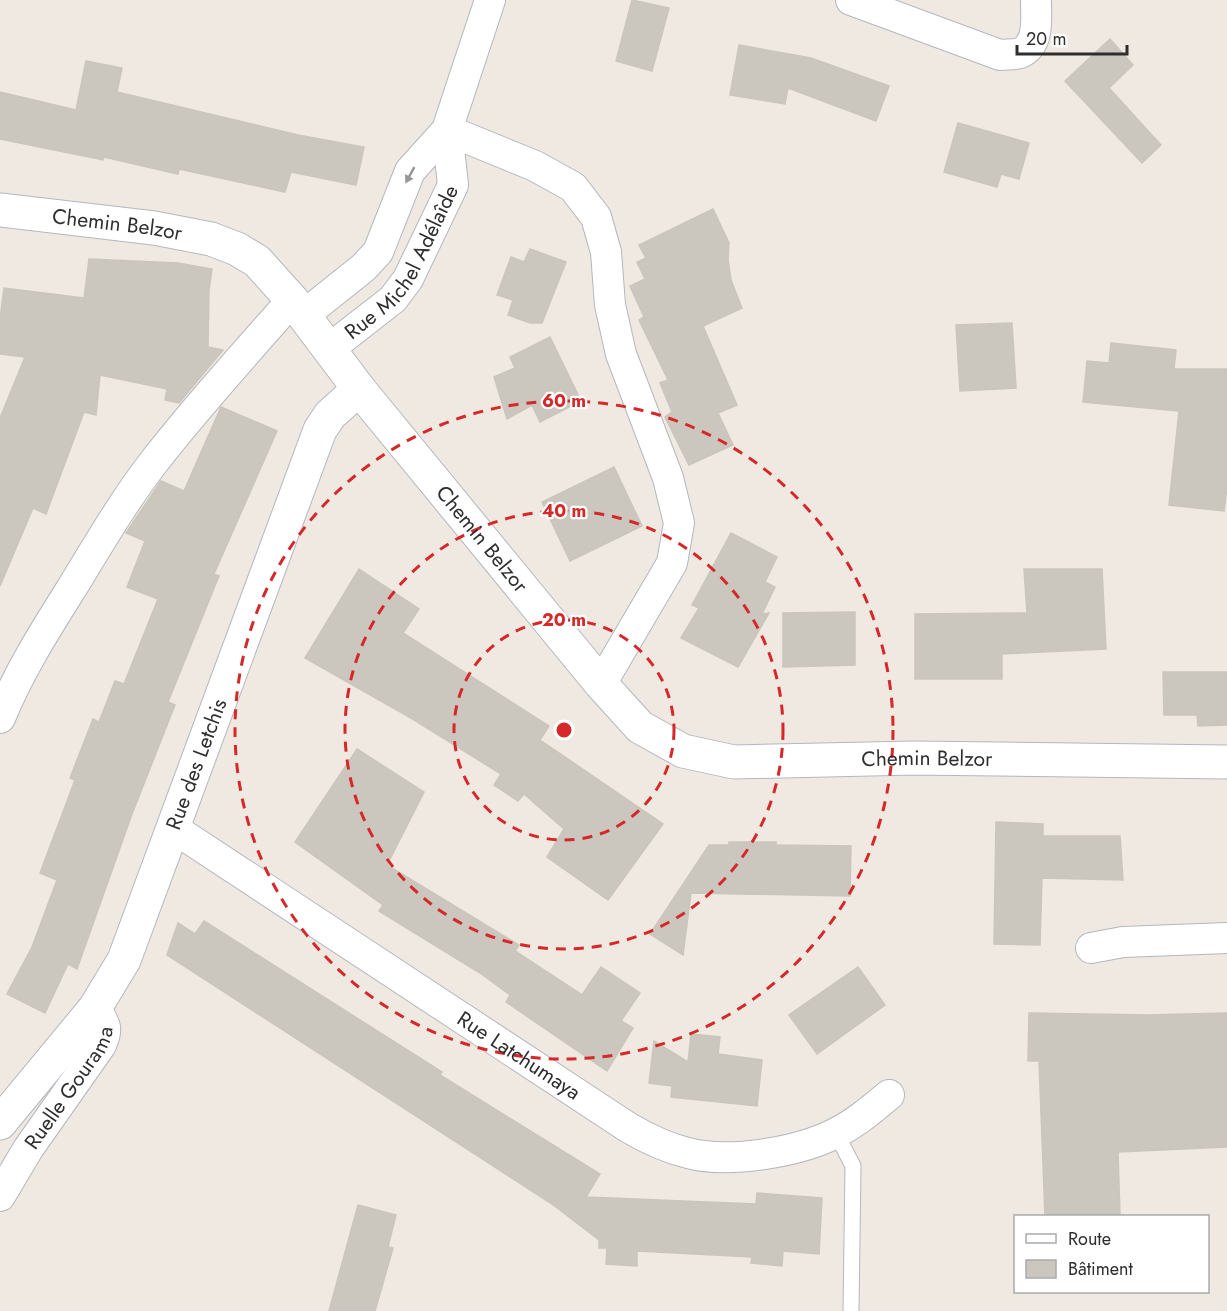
<svg xmlns="http://www.w3.org/2000/svg" width="1227" height="1311" font-family="Jost,sans-serif">
<rect width="100%" height="100%" fill="#efe9e1"/>
<g fill="#cbc7bf" stroke="#cbc5ba" stroke-width="1.5">
<path d="M632,0L669,8L652,71L616,61Z"/>
<path d="M1110,39L1133,65L1109,88L1161,145L1142,163L1065,81Z"/>
<path d="M739,45L811,58L889,86L876,121L788,88L785,104L730,95Z"/>
<path d="M86,61L122,68L117,92L298,135L364,147L356,185L291,172L285,192L179,169L178,174L104,157L103,160L0,139V92L76,110Z"/>
<path d="M958,123L1029,143L1019,179L1001,174L997,187L944,172Z"/>
<path d="M713,209L729,243L728,259L731,280L742,308L703,326L737,405L718,413L733,445L689,465L665,417L672,412L660,383L668,380L639,320L644,317L630,286L645,279L637,262L646,258L639,245Z"/>
<path d="M530,249L566,262L542,323H530L508,315L513,300L497,295L511,257L524,262Z"/>
<path d="M89,259L178,263L212,269L209,290L208,347L223,350L179,403L165,400L167,389L100,375L96,415L84,412L46,514L33,508L0,586V418L25,357L0,354V319L4,288L84,298Z"/>
<path d="M1012,323L1016,388L960,391L956,325Z"/>
<path d="M550,337L581,401L540,422L532,405L507,419L494,377L515,368L510,357Z"/>
<path d="M1111,343L1176,350L1174,369H1227V487L1224,511L1169,505L1179,411L1083,402L1087,361L1109,363Z"/>
<path d="M221,407L277,431L214,574L219,576L168,702L175,705L132,814L77,969L68,964L45,1013L7,994L32,947L57,880L40,873L75,780L70,778L93,719L99,722L115,681L124,684L158,599L127,587L145,541L126,533L161,481L184,491Z"/>
<path d="M614,467L642,526L570,561L542,502Z"/>
<path d="M731,533L777,557L765,582L775,587L762,614L769,613L738,667L681,638L699,608L692,605Z"/>
<path d="M359,569L419,609L403,633L549,726L540,740L663,824L608,900L547,857L564,829L524,794L518,801L494,785L501,774L411,718L305,658Z"/>
<path d="M1024,569H1102L1106,649L1002,654V679H915V614L1027,613Z"/>
<path d="M855,612V665L783,667V613Z"/>
<path d="M1163,672H1227V725L1198,726L1197,715H1164Z"/>
<path d="M357,749L424,792L387,865L519,945L515,951L582,995L601,967L640,993L621,1021L633,1028L607,1071L506,1002L510,995L480,973L379,911L383,905L295,842Z"/>
<path d="M996,822L1043,824V836H1120L1123,880L1042,878L1040,945L994,944Z"/>
<path d="M729,842H776V845L851,846L850,896L691,893L683,955L650,934L709,845H729Z"/>
<path d="M204,921L442,1072L440,1075L600,1174L586,1197L756,1204L757,1193L822,1198L819,1254L783,1251L782,1266L751,1263L752,1257L637,1251V1266L606,1264L607,1248H599V1240L552,1204L167,955L178,923L195,934Z"/>
<path d="M858,967L885,1005L817,1054L789,1015Z"/>
<path d="M1029,1013L1147,1015L1227,1013V1147L1118,1152L1120,1216H1045L1039,1061H1028Z"/>
<path d="M691,1034L720,1037L718,1054L762,1060L757,1106L671,1097L672,1086L649,1083L654,1041L688,1062Z"/>
<path d="M358,1205L396,1215L388,1247L393,1248L375,1311H329Z"/>
</g>
<g fill="none" stroke-linecap="round" stroke-linejoin="round">
<g stroke="#b4b7c1" stroke-width="17">
<path id="service" d="M836,1133L853,1166L851,1311"/>
</g>
<g stroke="#b4b7c1" stroke-width="32">
<g id="minor">
<path d="M851,0L1000,55C1006,54 1014,55 1020,53C1040,45 1036,17 1036,0"/>
<path d="M447,130L535,166L573,187L596,217L606,252L610,305L621,354L668,478L679,523L672,563L601,684"/>
<path d="M304,315L363,268L378,252L410,171L447,130L490,0"/>
<path id="s1" d="M329,349L393,299L408,279L453,185L447,130"/>
<path d="M0,718C19,671 46,629 73,586C98,545 123,502 153,463C196,407 245,354 292,300"/>
<path id="s2" d="M173,828L629,1128C648,1139 667,1148 688,1153C729,1164 799,1152 836,1133C856,1123 872,1109 889,1095"/>
<path d="M1091,948L1123,942L1227,938"/>
<path id="s3" d="M0,1196L28,1149L101,1045C109,1028 105,1024 95,1008"/>
</g>
</g>
<g stroke="#b4b7c1" stroke-width="35">
<g id="tertiary">
<path id="s4" d="M0,210L154,228L211,239L237,249L257,261L292,300L359,389L601,684L640,727L683,751L734,762L914,758L1227,762"/>
<path id="s5" d="M0,1123L95,1008L124,960L320,430L330,415L359,389"/>
</g>
</g>
<use href="#service" stroke="#fff" stroke-width="15"/>
<use href="#minor" stroke="#fff" stroke-width="30"/>
<use href="#tertiary" stroke="#fff" stroke-width="33"/>
</g>
<defs><path id="oneway-solid" d="M-6-.8H1V-3.2L6.5 0L1 3.2V.8H-6Z" transform="scale(1.5)"/></defs>
<use fill="#969696" href="#oneway-solid" transform="translate(410 175) rotate(119)"/>
<g fill="none" stroke="#d62828" stroke-width="3" stroke-dasharray="10 8">
<circle cx="564" cy="730" r="110"/>
<circle cx="564" cy="730" r="219"/>
<circle cx="564" cy="730" r="329"/>
</g>
<g text-anchor="middle" stroke-width="4.5" stroke-linejoin="round" paint-order="stroke">
<g font-size="21" fill="#2e2e2e" stroke="#fff">
<text dy="7" stroke="none"><textPath href="#s4" startOffset="118">Chemin Belzor</textPath></text>
<text dy="7" stroke="none"><textPath href="#s1" startOffset="116">Rue Michel Adélaîde</textPath></text>
<text dy="7" stroke="none"><textPath href="#s4" startOffset="622">Chemin Belzor</textPath></text>
<text dy="7" stroke="none"><textPath href="#s4" startOffset="1162">Chemin Belzor</textPath></text>
<text dy="7" stroke="none"><textPath href="#s5" startOffset="414">Rue des Letchis</textPath></text>
<text dy="7" stroke="none"><textPath href="#s2" startOffset="414">Rue Latchumaya</textPath></text>
<text dy="7" stroke="none"><textPath href="#s3" startOffset="129">Ruelle Gourama</textPath></text>
</g>
</g>
<circle cx="564" cy="730" r="9" fill="#d62828" stroke="#fff" stroke-width="3"/>
<g font-size="18" text-anchor="middle" font-weight="bold" fill="#d62828" stroke="#fff" stroke-width="4.5" stroke-linejoin="round" paint-order="stroke">
<text x="564" y="407">60 m</text>
<text x="564" y="517">40 m</text>
<text x="564" y="626">20 m</text>
</g>
<rect x="1014" y="1215" width="195" height="78" fill="#ffffff" stroke="#ababab" stroke-width="1.5"/>
<rect x="1026" y="1234" width="30" height="9" fill="#ffffff" stroke="#ababab" stroke-width="1.5"/>
<text x="1068" y="1245" font-size="18" fill="#2e2e2e">Route</text>
<rect x="1026" y="1260" width="30" height="18" fill="#cbc7bf" stroke="#ababab" stroke-width="1.5"/>
<text x="1068" y="1275" font-size="18" fill="#2e2e2e">Bâtiment</text>
<path d="M1017 45v9h110v-9" fill="none" stroke="#2e2e2e" stroke-width="3"/>
<text x="1026" y="45" font-size="18" fill="#2e2e2e" stroke="#ffffff" stroke-width="4.5" paint-order="stroke">20 m</text>
</svg>
